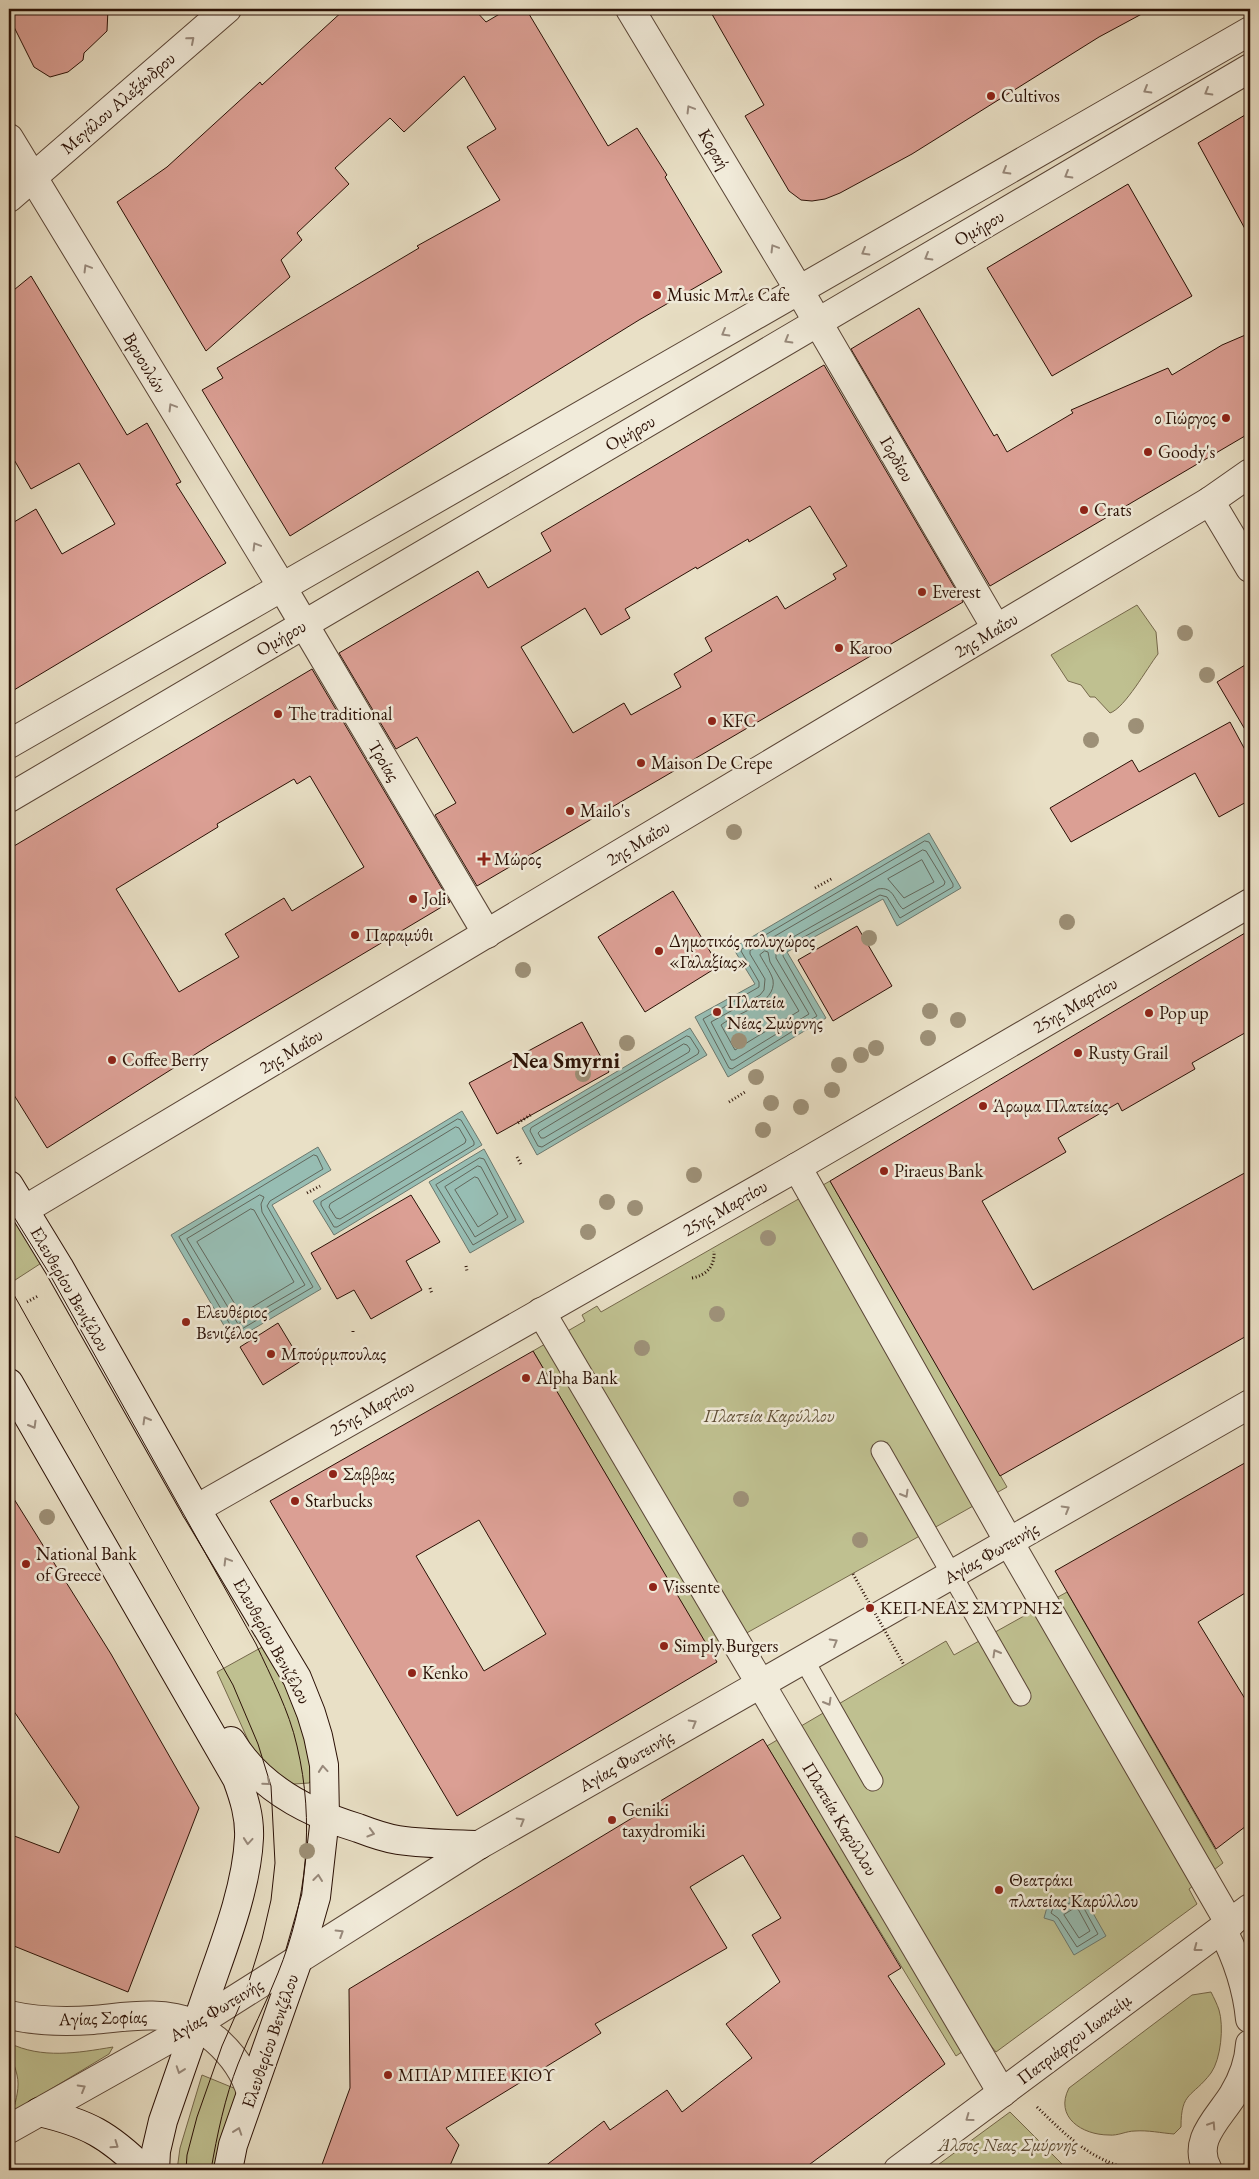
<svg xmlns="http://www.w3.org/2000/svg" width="1259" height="2179" font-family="'EB Garamond',serif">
<rect width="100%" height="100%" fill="#e9e0c6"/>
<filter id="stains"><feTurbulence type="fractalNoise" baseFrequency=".004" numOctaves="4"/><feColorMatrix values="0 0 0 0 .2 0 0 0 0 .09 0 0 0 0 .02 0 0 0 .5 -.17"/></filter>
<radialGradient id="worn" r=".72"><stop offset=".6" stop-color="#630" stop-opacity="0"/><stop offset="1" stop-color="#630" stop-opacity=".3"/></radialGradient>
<g fill="#bfc090" stroke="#75684b">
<path d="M1137,605L1156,632L1158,654C1147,668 1125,708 1110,713L1095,697H1090L1081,685L1068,681L1051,655Z"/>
<path d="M830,1181L1007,1487L711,1653L533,1351L585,1321L582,1315L597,1306L601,1312Z"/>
<path d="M9,1201L46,1260L9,1284Z"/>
<path d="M1067,1592L1223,1863L1189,1889L1197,1904L996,2052L984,2037L956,2056L767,1746L946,1641L954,1655Z"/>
<path d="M264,1646L285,1684L303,1732L313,1778L309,1783L294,1784L274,1774L254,1753L217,1672Z"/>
<path d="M1211,1992C1214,1998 1217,2004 1219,2010C1224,2026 1221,2059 1211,2073C1192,2098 1181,2091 1181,2127L1174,2134C1161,2133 1148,2130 1135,2131C1126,2131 1118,2136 1109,2135C1082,2135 1054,2117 1069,2088L1192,1995Z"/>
<path d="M9,2043C42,2059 77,2053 113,2047L109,2054L13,2112C16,2099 20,2087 17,2075C14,2061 9,2058 9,2043Z"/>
<path d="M202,2075L241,2091L222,2170H177L180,2148Z"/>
<path d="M1010,2112L1068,2170H931Z"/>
</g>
<g fill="#97bdb3" stroke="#6c786e">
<path d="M929,833L961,888L897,926L883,899L787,952L826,1018L728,1077L695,1017L755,984L733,948Z"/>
<path d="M690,1028L707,1055L537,1155L522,1128Z"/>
<path d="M462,1111L482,1145L334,1235L313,1201Z"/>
<path d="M318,1147L331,1170L272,1205L321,1289L233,1341L171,1235Z"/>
<path d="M484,1149L524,1222L470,1253L429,1182Z"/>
<path d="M1081,1892L1106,1936L1074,1955L1054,1921L1044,1918L1049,1900L1059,1903Z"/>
</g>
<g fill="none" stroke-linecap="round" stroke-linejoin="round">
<g stroke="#61675c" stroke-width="1">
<path d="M925,841L929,842L953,884V887L900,918L887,897L880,895L784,948L783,956L817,1016L732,1069L729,1068L703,1019L759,987V982L741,951L742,949Z"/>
<path d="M923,850L926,851L945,882L944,885L903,909C894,901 894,886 878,889L779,945L776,951V958L809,1014L734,1060H731L711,1022L760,995L764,990L765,979L750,954V951Z"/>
<path d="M922,860L934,882L904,898L888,879Z"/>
<path d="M765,951L768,952L770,962L799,1011L735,1050L721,1025C736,1013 777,1004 773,980C771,972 764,963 760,955Z"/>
<path d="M687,1036L690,1037L699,1051L698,1054L542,1147L538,1146L530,1131L531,1128Z"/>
<path d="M684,1044L687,1045L690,1049L689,1052L544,1138H541L538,1133L540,1131Z"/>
<path d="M458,1119L461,1120L474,1142V1145L337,1227H334L321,1205V1202Z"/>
<path d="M456,1127L459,1128L466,1140L465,1143L340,1219L336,1218L329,1207L330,1204Z"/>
<path d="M314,1155L317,1156L323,1169L270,1201L267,1206L313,1287L235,1333L179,1237Z"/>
<path d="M480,1158L484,1159L516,1220L473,1245L436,1185Z"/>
<path d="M478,1166L481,1167L508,1217L475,1237L445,1187Z"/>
<path d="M475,1177L478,1178L498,1214L478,1227L455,1190Z"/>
<path d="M260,1195L264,1197L261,1204L262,1212L305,1285L238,1324L187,1239Z"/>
<path d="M251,1209L254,1210L294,1282L241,1314L197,1242Z"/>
<path d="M1077,1899L1080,1901L1098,1934L1077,1947L1058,1918L1051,1913L1053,1908H1061Z"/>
<path d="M1075,1908L1078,1909L1090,1931L1079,1938L1064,1915Z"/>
</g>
</g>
<g fill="#db9f94" stroke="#2b1106" fill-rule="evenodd">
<path d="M9,9H108L107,31L84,53L83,60L68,72L50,77L34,67L9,17Z"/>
<path d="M345,9H474L486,22L508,9H526L608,146L637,128L667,175L665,177L722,272L639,320L290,536L202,390L223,378L217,368L419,248L417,246L500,200L467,147L496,129L464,76L404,132L390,118L335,168L349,184L297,233L302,240L281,260L290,277L206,351L117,202L167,167L260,82L262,85Z"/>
<path d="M709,9H1151L1099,37L912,154L840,193L825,199L812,201L801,200L789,191L745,116L764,105Z"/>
<path d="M1250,112V238L1198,143Z"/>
<path d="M1128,184L1192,296L1052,376L987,268Z"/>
<path d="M31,276L127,435L147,423L181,482L176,484L226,563L9,693V525L36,509L62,554L115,524L79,463L31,489L9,451V294Z"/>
<path d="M919,308L994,436L997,434L1007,452L1073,413L1071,410L1168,368L1172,375L1222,345L1250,333V433L990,586L851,349Z"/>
<path d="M824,365L963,602L477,886L435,815L456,803L417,737L396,749L339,653L478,571L488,588L551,551L541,533ZM810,506L847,566L833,574L836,579L785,609L777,596L705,638L712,651L674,674L681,687L631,715L624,703L573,733L521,647L585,608L601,635L630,618L625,609L696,567L697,569L748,539L749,542Z"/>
<path d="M1250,662V738L1217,682Z"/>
<path d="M312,669L450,902L210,1045L47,1148L9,1087V849ZM310,776L364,867L292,911L284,898L225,934L239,957L179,992L116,889L218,827L217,824L294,779L297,784Z"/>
<path d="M1230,722L1250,759V800L1219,817L1195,773L1071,842L1050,808L1132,760L1139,772Z"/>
<path d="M673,891L719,966L645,1012L598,937Z"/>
<path d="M857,926L892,986L833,1021L798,960Z"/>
<path d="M1250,930V1030L1192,1063L1195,1069L1122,1111L1118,1103L1058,1138L1066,1152L982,1201L1033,1290L1250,1170V1334L1000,1476L830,1181Z"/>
<path d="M582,1022L609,1072L497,1134L469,1083Z"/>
<path d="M411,1195L440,1242L406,1261L422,1290L371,1319L354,1290L337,1299L311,1253Z"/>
<path d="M278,1323L301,1361L263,1385L240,1347Z"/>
<path d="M533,1351L717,1662L457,1816L270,1501ZM479,1520L546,1634L484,1671L416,1556Z"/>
<path d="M1250,1460V1590L1198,1622L1250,1707V1823L1216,1849L1055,1571Z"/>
<path d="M9,1491L111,1654L199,1808L128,1992L9,1944V1834L59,1853L79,1807L9,1704Z"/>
<path d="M763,1739L901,1968L888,1976L945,2064L802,2170H540L604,2121L610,2130L667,2090L682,2112L752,2058L726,2024L780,1982L752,1935L781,1918L743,1855L690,1887L727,1948L595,2024L601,2033L446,2128L459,2145L448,2170H320L350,2088L349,1989Z"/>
</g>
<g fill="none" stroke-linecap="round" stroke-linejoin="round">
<g stroke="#5a4536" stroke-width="21">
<g id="service">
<path d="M881,1451L1021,1696"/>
<path d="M804,1660L873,1781"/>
</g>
</g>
<g stroke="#5a4536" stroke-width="30">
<g id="pedestrian">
<path d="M799,290L996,628"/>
<path d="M1210,501L1250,568"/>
<path d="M282,587L487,934"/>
<path d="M797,1167L1009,1542L1230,1924"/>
<path d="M24,1210L1210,501L1250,473"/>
<path d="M541,1312L1002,2093"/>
<path d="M196,1509L797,1167L1250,903"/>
</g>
</g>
<g stroke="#5a4536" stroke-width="30">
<g id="minor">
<path d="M630,9L799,290"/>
<path d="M9,138L282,587"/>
<path d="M9,198L227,9"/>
<path d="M1222,1929C1237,1958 1247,1987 1250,2019"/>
<path d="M898,2170L1250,1908"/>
<path d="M1208,2170C1191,2141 1218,2119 1233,2095C1242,2080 1249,2061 1250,2044"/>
</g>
</g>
<g stroke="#5a4536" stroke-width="30">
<g id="tertiary">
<path d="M9,744L1250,31"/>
<path d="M9,798L1250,68"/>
<path d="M9,2015C35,2021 65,2022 93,2020C127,2017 162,2010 195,2024C202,2027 209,2035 216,2040C233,2055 245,2072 251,2093"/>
<path d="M9,2129L196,2024L479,1845L1250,1404"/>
</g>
</g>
<g stroke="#2b1106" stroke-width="30">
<g id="secondary">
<path d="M9,1185L59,1267L196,1509L297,1678L311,1713L318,1736L324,1765L325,1817L316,1897L298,1960L233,2145L228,2170"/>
<path d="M9,1383L237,1779C244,1798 250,1817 249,1838C247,1882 229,1932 214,1974C197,2023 180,2072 163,2121L156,2151L155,2170"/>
<path d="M231,1741C259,1788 308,1813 358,1828C371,1833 385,1838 398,1840C425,1844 452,1844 479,1845"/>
<path d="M39,2112C87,2123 109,2135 144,2170"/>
</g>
</g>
<g stroke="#2b1106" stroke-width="3" stroke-dasharray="1 2.5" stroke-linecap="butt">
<path d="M815,888L833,878"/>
<path d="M726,939L729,938"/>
<path d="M729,1102L745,1092"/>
<path d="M518,1123L532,1114"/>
<path d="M517,1157L522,1166"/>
<path d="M307,1193L320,1186"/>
<path d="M466,1266L467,1271"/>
<path d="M692,1278C707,1275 715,1266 714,1251"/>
<path d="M430,1288L432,1294"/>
<path d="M27,1302L38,1296"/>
<path d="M353,1331V1333"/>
<path d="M309,1358L310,1359"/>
<path d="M1037,2107C1069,2138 1089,2159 1133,2170"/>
<path d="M1104,2170L1107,2163"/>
<path d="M1162,2170L1172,2169"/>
</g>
<use href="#service" stroke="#f1ebda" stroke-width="19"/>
<use href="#pedestrian" stroke="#f1ebda" stroke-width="28"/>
<use href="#minor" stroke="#f1ebda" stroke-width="28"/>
<use href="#tertiary" stroke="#f1ebda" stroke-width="28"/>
<use href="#secondary" stroke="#f1ebda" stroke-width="28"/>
<g stroke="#2b1106" stroke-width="1">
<path d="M9,1209L49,1273L256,1644C271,1677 289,1710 297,1746C315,1821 307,1902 278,1973C266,2004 250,2033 238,2064C225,2097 217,2135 211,2170"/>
<path d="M9,1286L233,1685L258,1744L271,1786L275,1863L271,1900L262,1939L245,1994L222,2046L197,2117L187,2155L186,2170"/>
</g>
<path stroke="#2b1106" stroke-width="3" stroke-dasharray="1 2.5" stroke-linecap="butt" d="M853,1574L904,1665"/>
</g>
<g fill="#9d9077">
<circle cx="1185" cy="633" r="8"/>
<circle cx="1207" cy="675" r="8"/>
<circle cx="1136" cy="726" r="8"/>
<circle cx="1091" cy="740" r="8"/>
<circle cx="734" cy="832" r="8"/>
<circle cx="1067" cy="922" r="8"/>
<circle cx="869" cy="938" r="8"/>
<circle cx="523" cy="970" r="8"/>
<circle cx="930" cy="1011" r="8"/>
<circle cx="958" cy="1020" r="8"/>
<circle cx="928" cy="1038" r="8"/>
<circle cx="739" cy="1041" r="8"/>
<circle cx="627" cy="1043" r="8"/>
<circle cx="876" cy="1048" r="8"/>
<circle cx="861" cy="1055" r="8"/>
<circle cx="839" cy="1065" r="8"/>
<circle cx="583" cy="1074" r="8"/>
<circle cx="756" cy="1077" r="8"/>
<circle cx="832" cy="1090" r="8"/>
<circle cx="771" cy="1103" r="8"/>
<circle cx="801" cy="1107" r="8"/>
<circle cx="763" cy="1130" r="8"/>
<circle cx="694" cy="1175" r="8"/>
<circle cx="607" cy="1202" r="8"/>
<circle cx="635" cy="1208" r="8"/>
<circle cx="588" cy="1232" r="8"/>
<circle cx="768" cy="1238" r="8"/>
<circle cx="717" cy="1314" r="8"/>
<circle cx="642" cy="1348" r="8"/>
<circle cx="741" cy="1499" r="8"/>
<circle cx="47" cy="1517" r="8"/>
<circle cx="860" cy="1540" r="8"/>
<circle cx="307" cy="1851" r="8"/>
</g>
<defs><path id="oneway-chevron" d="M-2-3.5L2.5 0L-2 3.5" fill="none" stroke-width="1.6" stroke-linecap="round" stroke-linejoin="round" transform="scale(1.25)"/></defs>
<g stroke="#98897b">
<use href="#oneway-chevron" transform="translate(191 40) rotate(-41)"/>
<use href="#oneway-chevron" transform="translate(1147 90) rotate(150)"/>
<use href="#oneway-chevron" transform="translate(1208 92) rotate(150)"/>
<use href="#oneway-chevron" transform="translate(690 109) rotate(-121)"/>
<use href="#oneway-chevron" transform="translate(1006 171) rotate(150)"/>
<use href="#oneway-chevron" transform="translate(1068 175) rotate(150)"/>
<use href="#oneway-chevron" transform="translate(774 248) rotate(-121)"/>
<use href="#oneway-chevron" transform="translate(865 252) rotate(150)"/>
<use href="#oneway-chevron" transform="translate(928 257) rotate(150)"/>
<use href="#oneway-chevron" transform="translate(87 268) rotate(-121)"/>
<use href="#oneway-chevron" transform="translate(725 333) rotate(150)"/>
<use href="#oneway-chevron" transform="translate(788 340) rotate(150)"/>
<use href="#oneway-chevron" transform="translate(172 407) rotate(-121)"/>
<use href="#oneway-chevron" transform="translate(256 546) rotate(-121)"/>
<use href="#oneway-chevron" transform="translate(146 1420) rotate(-120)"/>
<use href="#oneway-chevron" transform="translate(33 1425) rotate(60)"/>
<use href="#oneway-chevron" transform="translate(905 1494) rotate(60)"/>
<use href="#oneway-chevron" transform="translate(1066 1509) rotate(-30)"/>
<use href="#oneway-chevron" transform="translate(227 1561) rotate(-121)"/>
<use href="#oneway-chevron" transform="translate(834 1642) rotate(-30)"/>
<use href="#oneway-chevron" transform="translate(996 1653) rotate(-120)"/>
<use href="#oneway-chevron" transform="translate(828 1702) rotate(60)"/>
<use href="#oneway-chevron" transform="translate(693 1723) rotate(-30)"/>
<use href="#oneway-chevron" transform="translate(323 1769) rotate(-95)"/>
<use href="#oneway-chevron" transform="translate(267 1782) rotate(40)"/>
<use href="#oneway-chevron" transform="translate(521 1821) rotate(-30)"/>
<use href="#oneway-chevron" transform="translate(371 1833) rotate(16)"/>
<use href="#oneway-chevron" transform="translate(248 1841) rotate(95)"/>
<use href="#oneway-chevron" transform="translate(318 1878) rotate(-83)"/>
<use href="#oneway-chevron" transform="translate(340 1933) rotate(-32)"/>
<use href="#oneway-chevron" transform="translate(1197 1948) rotate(143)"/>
<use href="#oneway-chevron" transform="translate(180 2070) rotate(109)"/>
<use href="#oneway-chevron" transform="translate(82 2088) rotate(-30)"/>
<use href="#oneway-chevron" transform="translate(969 2118) rotate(144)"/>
<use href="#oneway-chevron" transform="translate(1212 2125) rotate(-57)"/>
<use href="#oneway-chevron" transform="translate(238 2131) rotate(-71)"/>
<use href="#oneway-chevron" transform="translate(115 2145) rotate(35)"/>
</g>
<g fill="#8f2418" stroke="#f1ebda" stroke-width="2">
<circle cx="991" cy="96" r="5"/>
<circle cx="657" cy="295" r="5"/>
<circle cx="1226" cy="418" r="5"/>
<circle cx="1148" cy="452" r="5"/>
<circle cx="1084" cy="510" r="5"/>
<circle cx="922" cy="592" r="5"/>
<circle cx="839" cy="648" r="5"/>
<circle cx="278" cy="714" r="5"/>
<circle cx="712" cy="721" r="5"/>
<circle cx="641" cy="763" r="5"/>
<circle cx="570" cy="811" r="5"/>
<path d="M481.5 851.5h5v5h5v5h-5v5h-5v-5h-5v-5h5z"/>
<circle cx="413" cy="899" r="5"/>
<circle cx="355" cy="935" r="5"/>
<circle cx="659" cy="951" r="5"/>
<circle cx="717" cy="1012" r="5"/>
<circle cx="1149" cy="1013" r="5"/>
<circle cx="1078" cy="1053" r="5"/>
<circle cx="112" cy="1060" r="5"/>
<circle cx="983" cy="1106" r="5"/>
<circle cx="884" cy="1171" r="5"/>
<circle cx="186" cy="1322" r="5"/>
<circle cx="271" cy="1354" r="5"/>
<circle cx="526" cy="1378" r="5"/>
<circle cx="333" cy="1474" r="5"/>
<circle cx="295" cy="1501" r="5"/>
<circle cx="26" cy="1564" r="5"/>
<circle cx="653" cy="1587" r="5"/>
<circle cx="870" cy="1608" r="5"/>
<circle cx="664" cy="1646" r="5"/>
<circle cx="412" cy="1673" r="5"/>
<circle cx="612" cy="1820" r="5"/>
<circle cx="999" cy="1890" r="5"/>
<circle cx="388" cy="2075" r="5"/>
</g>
<g text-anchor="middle" stroke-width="5" stroke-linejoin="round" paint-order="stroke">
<g font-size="18" fill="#2b1106" stroke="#f1ebda" text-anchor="start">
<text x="1001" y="102">Cultivos</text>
<text x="667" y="301">Music Μπλε Cafe</text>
<text x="1216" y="424" text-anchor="end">ο Γιώργος</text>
<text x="1158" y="458">Goody's</text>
<text x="1094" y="516">Crats</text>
<text x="932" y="598">Everest</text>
<text x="849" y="654">Karoo</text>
<text x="288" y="720">The traditional</text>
<text x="722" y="727">KFC</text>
<text x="651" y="769">Maison De Crepe</text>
<text x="580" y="817">Mailo's</text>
<text x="494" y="865">Μώρος</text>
<text x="423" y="905">Joli</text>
<text x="365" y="941">Παραμύθι</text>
<text x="669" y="947">Δημοτικός πολυχώρος<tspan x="669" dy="21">«Γαλαξίας»</tspan></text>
<text x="727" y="1008">Πλατεία<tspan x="727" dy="21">Νέας Σμύρνης</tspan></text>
<text x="1159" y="1019">Pop up</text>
<text x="1088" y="1059">Rusty Grail</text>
<text x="122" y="1066">Coffee Berry</text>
<text x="993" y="1112">Άρωμα Πλατείας</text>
<text x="894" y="1177">Piraeus Bank</text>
<text x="196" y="1318">Ελευθέριος<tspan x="196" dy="21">Βενιζέλος</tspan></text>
<text x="281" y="1360">Μπούρμπουλας</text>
<text x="536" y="1384">Alpha Bank</text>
<text x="343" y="1480">Σαββας</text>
<text x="305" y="1507">Starbucks</text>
<text x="36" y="1560">National Bank<tspan x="36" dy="21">of Greece</tspan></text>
<text x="663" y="1593">Vissente</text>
<text x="880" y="1614">ΚΕΠ ΝΕΑΣ ΣΜΥΡΝΗΣ</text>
<text x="674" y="1652">Simply Burgers</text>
<text x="422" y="1679">Kenko</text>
<text x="622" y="1816">Geniki<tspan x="622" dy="21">taxydromiki</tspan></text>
<text x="1009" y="1886">Θεατράκι<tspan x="1009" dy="21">πλατείας Καρύλλου</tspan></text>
<text x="398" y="2081">ΜΠΑΡ ΜΠΕΕ ΚΙΟΥ</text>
</g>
<g font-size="18" fill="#2b1106" stroke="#f1ebda">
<text transform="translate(118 103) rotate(-41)" y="6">Μεγάλου Αλεξάνδρου</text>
<text transform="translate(714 149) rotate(59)" y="6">Κοραή</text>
<text transform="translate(979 228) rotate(-30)" y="6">Ομήρου</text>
<text transform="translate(145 363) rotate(59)" y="6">Βρυουλών</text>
<text transform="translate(630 433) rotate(-30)" y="6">Ομήρου</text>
<text transform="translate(897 459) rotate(60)" y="6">Γορδίου</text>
<text transform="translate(986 635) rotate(-31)" y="6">2ης Μαΐου</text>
<text transform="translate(281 638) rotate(-30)" y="6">Ομήρου</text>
<text transform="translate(384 761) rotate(59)" y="6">Τροίας</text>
<text transform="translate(638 843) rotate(-31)" y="6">2ης Μαΐου</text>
<text transform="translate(1075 1005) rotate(-30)" y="6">25ης Μαρτίου</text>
<text transform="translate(291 1051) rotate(-31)" y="6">2ης Μαΐου</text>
<text transform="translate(725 1208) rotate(-30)" y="6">25ης Μαρτίου</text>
<text transform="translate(70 1289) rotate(60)" y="6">Ελευθερίου Βενιζέλου</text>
<text transform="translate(372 1408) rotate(-30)" y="6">25ης Μαρτίου</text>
<text transform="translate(991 1553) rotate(-30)" y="6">Αγίας Φωτεινής</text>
<text transform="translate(272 1641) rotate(61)" y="6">Ελευθερίου Βενιζέλου</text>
<text transform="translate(626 1761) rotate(-30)" y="6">Αγίας Φωτεινής</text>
<text transform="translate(840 1819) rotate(59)" y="6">Πλατεία Καρύλλου</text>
<text transform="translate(216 2010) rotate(-31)" y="6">Αγίας Φωτεινής</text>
<text transform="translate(103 2018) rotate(-2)" y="6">Αγίας Σοφίας</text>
<text transform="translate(1074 2039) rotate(-37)" y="6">Πατριάρχου Ιωακείμ</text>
<text transform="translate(270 2041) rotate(-71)" y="6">Ελευθερίου Βενιζέλου</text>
</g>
<g font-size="18" font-style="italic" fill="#5f4e36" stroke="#f1ebda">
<text x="769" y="1422">Πλατεία Καρύλλου</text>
<text x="1008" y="2151">Άλσος Νεας Σμύρνης</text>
</g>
<g font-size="22" font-weight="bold" fill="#2b1106" stroke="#f1ebda">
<text x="566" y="1068">Nea Smyrni</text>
</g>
</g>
<rect width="1259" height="2179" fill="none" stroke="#e9e0c6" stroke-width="30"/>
<rect x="10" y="10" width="1239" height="2159" fill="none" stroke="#2b1106" stroke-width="2.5"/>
<rect x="15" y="15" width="1229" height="2149" fill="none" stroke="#2b1106"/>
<rect width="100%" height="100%" filter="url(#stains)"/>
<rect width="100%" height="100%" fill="url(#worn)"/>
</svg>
